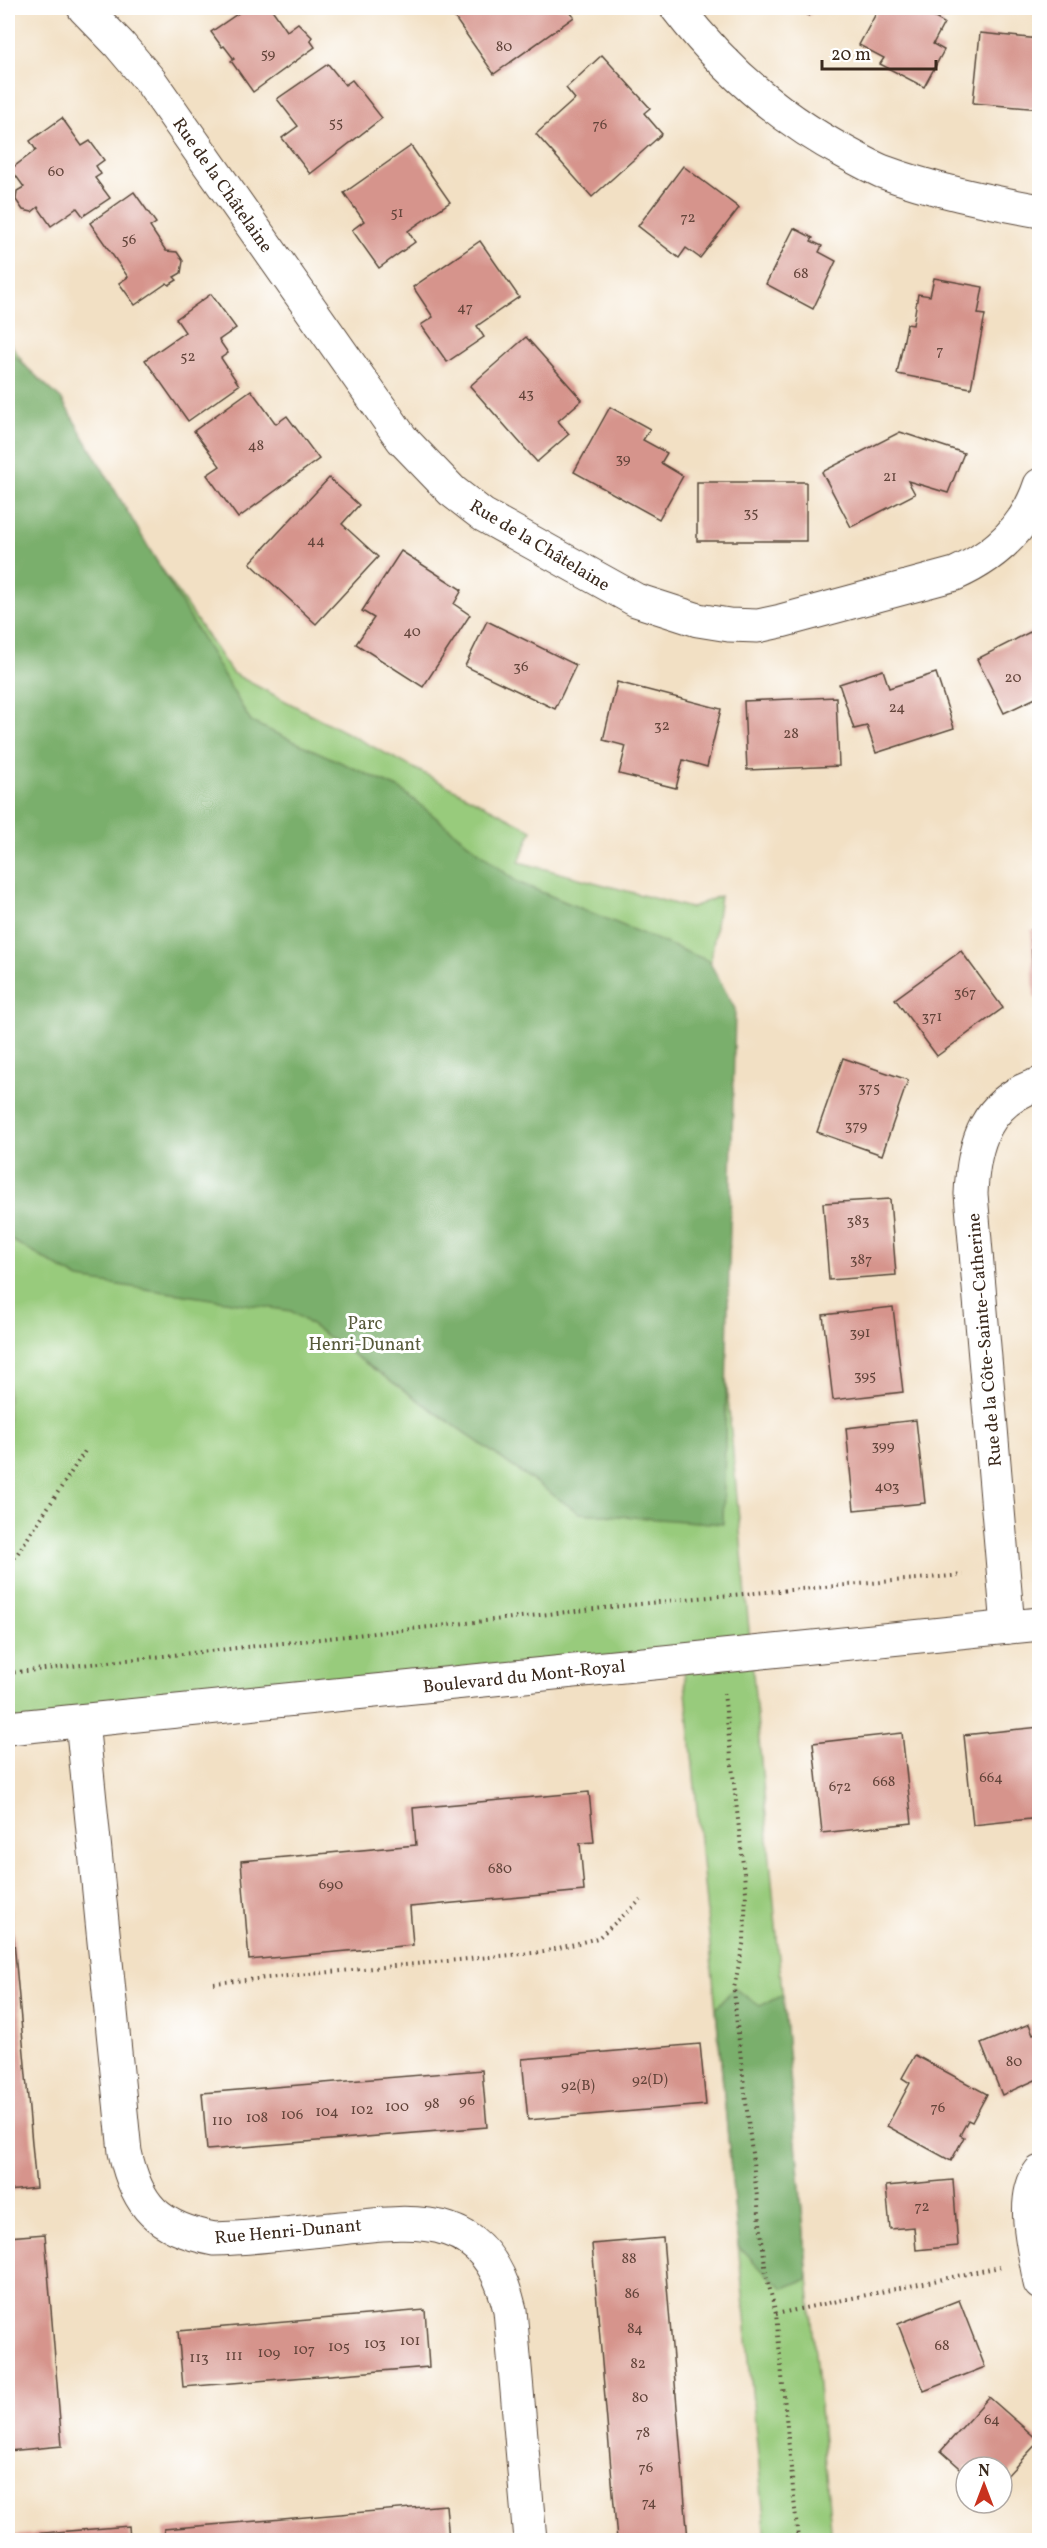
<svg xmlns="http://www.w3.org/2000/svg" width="1047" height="2548" font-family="Vollkorn,serif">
<rect width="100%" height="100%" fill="#fff"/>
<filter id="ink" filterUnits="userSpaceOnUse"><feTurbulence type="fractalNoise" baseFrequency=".0167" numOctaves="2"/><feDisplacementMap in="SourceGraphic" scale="12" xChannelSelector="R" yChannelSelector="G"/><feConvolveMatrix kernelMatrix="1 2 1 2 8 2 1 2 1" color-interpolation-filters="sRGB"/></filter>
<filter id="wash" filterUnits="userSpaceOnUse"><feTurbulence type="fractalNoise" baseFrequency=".008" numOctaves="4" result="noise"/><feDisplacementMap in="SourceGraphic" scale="24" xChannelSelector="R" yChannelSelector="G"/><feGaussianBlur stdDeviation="1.35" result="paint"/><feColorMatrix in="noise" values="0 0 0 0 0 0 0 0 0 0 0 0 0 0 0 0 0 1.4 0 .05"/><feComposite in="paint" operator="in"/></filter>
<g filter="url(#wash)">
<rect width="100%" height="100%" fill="#f2e0c4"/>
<path fill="#98cb7c" stroke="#6a7a4d" stroke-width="1.5" d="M8,340L232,673L532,830L519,862L690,908L720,896L697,1059L832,2540H766L683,1660L8,1728Z"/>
<g fill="#7aaf6c" stroke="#5a6c45" stroke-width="1.5">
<path d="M8,350L62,400L251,722L400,789L517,882L709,961L735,1009L723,1524L579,1513L291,1311L79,1279L8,1238Z"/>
<path d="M734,1988L760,2006L783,1995L808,2279L784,2288L766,2274L738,2246L716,2008Z"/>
</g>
<g id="blocks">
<g fill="#d6948c">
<path d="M246,8H271L287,31L298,23L312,37L310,40L315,47L253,92L231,61L234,59L224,46L222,47L211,32Z"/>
<path d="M455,8H567L574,17L494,74L450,11Z"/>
<path d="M798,8H815L809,16Z"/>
<path d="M879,8H908L921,15L923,11L944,23L933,44L944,50L924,87L880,64L884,58L859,45Z"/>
<path d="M980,33L1040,39V109L973,103Z"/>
<path d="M602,55L650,108L644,113L662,134L592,197L536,134L575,99L566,88Z"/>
<path d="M328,64L345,85L352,80L382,118L310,174L282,138L298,126L277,99Z"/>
<path d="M62,118L82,146L90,141L104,160L96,166L101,174L95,178L110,198L83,216L77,208L51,226L38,207L32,212L23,210L16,200L17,191L24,187L11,169L36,150L30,141Z"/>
<path d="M411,146L450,202L408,231L415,242L379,268L352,230L364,221L344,193Z"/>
<path d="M683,166L739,208L700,258L686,248L679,258L638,226Z"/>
<path d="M134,192L156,223L150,227L166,251L177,252L183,261L181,273L174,277L177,280L169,285L167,283L135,305L119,283L128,277L90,223Z"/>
<path d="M794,228L813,238L811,241L822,246L819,252L836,261L813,309L766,284Z"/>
<path d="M480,241L519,297L477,326L484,337L447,362L421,325L433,317L413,287Z"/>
<path d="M934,278L983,287L978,314L985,315L971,388L897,374L907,324L913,325L918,294L930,296Z"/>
<path d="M211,294L236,328L219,340L228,353L221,358L239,385L188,421L145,360L185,332L176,319Z"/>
<path d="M526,337L582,400L558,421L569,434L537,462L470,386Z"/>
<path d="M251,390L276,424L287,416L319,459L238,518L207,475L220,466L194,431Z"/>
<path d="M610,407L650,429L643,440L667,453L661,463L683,476L659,519L574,472Z"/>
<path d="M900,432L964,453L948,493L908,481L915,494L851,527L822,472Z"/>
<path d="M329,478L359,505L342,524L378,557L316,624L250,563Z"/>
<rect x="697" y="482" width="109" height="59"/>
<path d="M401,551L462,590L454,604L470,615L423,687L356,644L374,618L362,611Z"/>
<path d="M487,621L576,665L555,709L465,666Z"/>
<path d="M1032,631L1040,646V696L1004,713L977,659Z"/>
<path d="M883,670L889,688L936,673L954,728L876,753L867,726L854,729L839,684Z"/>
<path d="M617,682L721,709L707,767L683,760L676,788L619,774L626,746L603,740Z"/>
<path d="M836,697L839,766L747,770L744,701Z"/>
<path d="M1031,930H1040V998H1034Z"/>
<path d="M961,951L1003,1008L937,1056L895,999Z"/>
<path d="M843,1058L908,1080L882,1155L817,1132Z"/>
<path d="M890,1199L896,1275L829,1280L823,1203Z"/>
<path d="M893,1307L903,1392L833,1400L823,1315Z"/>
<path d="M916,1420L925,1503L854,1510L846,1428Z"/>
<path d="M1040,1727V1818L973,1825L964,1735Z"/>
<path d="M902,1733L912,1823L822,1833L813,1743Z"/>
<path d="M589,1792L594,1842L580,1843L584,1891L410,1907L413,1945L249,1960L241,1861L416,1845L413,1808Z"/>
<path d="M8,1874L36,2188L8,2191Z"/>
<path d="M1029,2024L1033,2034L1040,2031V2078L1002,2095L981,2044Z"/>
<path d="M700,2044L706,2105L528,2120L522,2059Z"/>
<path d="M915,2055L987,2094L972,2122L968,2120L960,2135L964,2137L951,2161L887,2126L910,2083L902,2078Z"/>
<path d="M482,2070L487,2127L207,2150L202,2093Z"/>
<path d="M953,2180L958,2246L916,2250L914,2227L890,2229L886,2186Z"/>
<path d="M45,2234L62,2446L8,2451V2237Z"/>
<path d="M663,2238L688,2540H617L592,2244Z"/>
<path d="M959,2300L985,2367L924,2391L898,2324Z"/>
<path d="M425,2310L429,2367L183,2387L178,2331Z"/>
<path d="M989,2397L1039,2441L1005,2478L1002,2475V2467H993L990,2464L987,2467H966V2473L941,2451Z"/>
<path d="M446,2505L449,2540H165L164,2529Z"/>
<path d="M129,2526L130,2540H8V2536Z"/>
</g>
</g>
</g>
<g filter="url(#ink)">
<use href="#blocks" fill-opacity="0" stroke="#564537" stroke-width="1.5"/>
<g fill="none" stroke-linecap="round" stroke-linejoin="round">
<g stroke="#564537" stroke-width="35">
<g id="street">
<path d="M84,8L119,44L151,82L402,439L452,491L483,515L636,600L698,620L729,625L758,626L781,621L955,574C995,556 1026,528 1040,485"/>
<path d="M1008,1627L971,1194C973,1143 986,1100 1040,1084"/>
<path d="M82,1721L125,2152C137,2207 158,2228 214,2239C256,2238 299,2232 341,2228C424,2219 487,2213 510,2310L530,2540"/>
<path d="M8,1728L1040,1624"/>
<path d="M1040,2172C1019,2199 1035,2251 1040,2283"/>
</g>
</g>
<g stroke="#564537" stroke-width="35">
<path id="secondary" d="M677,8C723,68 781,119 848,154C859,160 870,166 881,171C932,190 986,201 1040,211"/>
</g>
<g stroke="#564537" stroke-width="4" stroke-dasharray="1.5 4.5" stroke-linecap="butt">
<path d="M8,1568L87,1448"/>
<path d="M8,1673L686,1599L963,1575"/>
<path d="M724,1693L746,1892L744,1940L734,1988L736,2016L766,2274L776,2314L798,2540"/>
<path d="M214,1983L543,1952L598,1938L641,1900"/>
<path d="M776,2314L1000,2267"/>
</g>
<use href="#street" stroke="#fff" stroke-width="33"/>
<use href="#secondary" stroke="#fff" stroke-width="33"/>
</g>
</g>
<g text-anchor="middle" stroke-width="6" stroke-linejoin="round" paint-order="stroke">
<g font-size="15" fill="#62443a">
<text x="504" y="51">80</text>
<text x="268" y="58">59</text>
<text x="336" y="127">55</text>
<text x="600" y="129">76</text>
<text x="56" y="176">60</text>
<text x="397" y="217">51</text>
<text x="688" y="222">72</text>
<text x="129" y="244">56</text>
<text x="801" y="278">68</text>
<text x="465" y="312">47</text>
<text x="940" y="355">7</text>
<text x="188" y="361">52</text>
<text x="526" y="398">43</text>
<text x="256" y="450">48</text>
<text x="623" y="463">39</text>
<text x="890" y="481">21</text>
<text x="751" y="517">35</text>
<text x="316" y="545">44</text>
<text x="412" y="636">40</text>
<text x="521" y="671">36</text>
<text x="1013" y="682">20</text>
<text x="897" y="712">24</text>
<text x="662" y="730">32</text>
<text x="791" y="738">28</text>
<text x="965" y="997">367</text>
<text x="932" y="1021">371</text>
<text x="869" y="1092">375</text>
<text x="856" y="1130">379</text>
<text x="858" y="1225">383</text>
<text x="861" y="1264">387</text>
<text x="860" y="1337">391</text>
<text x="865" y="1380">395</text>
<text x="883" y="1450">399</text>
<text x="887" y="1491">403</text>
<text x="991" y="1782">664</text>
<text x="884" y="1786">668</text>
<text x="840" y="1791">672</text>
<text x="500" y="1873">680</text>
<text x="331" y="1889">690</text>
<text x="1014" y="2066">80</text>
<text x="650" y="2084">92(D)</text>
<text x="578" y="2090">92(B)</text>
<text x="467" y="2105">96</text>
<text x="432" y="2108">98</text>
<text x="397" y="2111">100</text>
<text x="938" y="2112">76</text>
<text x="362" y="2114">102</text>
<text x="327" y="2116">104</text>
<text x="292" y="2119">106</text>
<text x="257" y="2122">108</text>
<text x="222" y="2125">110</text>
<text x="922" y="2211">72</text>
<text x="629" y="2263">88</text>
<text x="632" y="2298">86</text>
<text x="635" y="2333">84</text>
<text x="410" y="2345">101</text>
<text x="375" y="2348">103</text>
<text x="942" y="2350">68</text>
<text x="339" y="2351">105</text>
<text x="304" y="2354">107</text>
<text x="269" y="2357">109</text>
<text x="234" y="2360">111</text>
<text x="199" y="2362">113</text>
<text x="638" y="2368">82</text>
<text x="640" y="2402">80</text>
<text x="992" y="2424">64</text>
<text x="643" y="2437">78</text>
<text x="646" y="2472">76</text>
<text x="649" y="2507">74</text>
</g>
<g font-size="18" fill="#3b2a1e" stroke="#fff">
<text transform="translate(223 185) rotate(55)" y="6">Rue de la Châtelaine</text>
<text transform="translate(540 545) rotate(31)" y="6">Rue de la Châtelaine</text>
<text transform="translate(984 1340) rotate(-95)" y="6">Rue de la Côte-Sainte-Catherine</text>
<text transform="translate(524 1676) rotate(-6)" y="6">Boulevard du Mont-Royal</text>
<text transform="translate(288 2231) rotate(-5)" y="6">Rue Henri-Dunant</text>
</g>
<g font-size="18" fill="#575a3a" stroke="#fff">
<text x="365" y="1329">Parc<tspan x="365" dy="21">Henri-Dunant</tspan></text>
</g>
</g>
<rect width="1047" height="2548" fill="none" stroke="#fff" stroke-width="30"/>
<g transform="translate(984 2485)"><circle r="28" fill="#ffffff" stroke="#b1aaa5" stroke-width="1.5"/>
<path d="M0-4.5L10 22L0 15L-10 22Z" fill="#c8321e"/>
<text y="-9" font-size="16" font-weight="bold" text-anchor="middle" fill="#3b2a1e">N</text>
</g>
<path d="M822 60v9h114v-9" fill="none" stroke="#3b2a1e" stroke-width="3"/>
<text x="831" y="60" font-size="18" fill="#3b2a1e" stroke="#ffffff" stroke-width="4.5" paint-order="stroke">20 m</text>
</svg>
